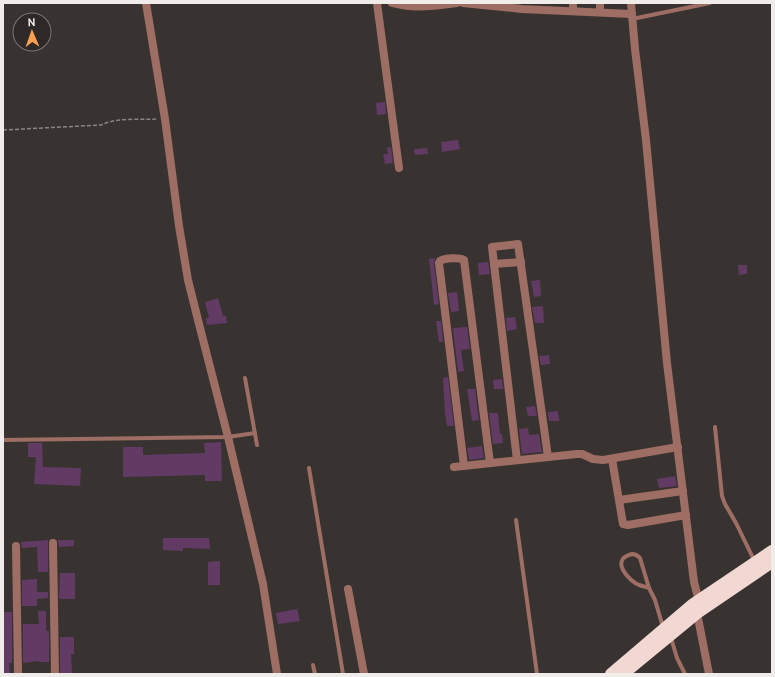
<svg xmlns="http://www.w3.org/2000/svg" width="775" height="677" font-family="Overpass,sans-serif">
<rect width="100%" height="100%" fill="#383330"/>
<g fill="#623b65">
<path d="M385,102L386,114L377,115L376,103Z"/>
<path d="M458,140L460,149L442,152L441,142Z"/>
<path d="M391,147L393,163L385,164L383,154H388L387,148Z"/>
<path d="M427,148L428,154L415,155L414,149Z"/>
<path d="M435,258L434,264L439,304L434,305L429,259Z"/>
<path d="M488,262L490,274L479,275L478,263Z"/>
<path d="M738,265H747V274L739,275Z"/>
<path d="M540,280L541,296L534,297L531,281Z"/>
<path d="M457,292L459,311L451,312L448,293Z"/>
<path d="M218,298L223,316H226L227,323L207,325L206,318H209L205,302Z"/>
<path d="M543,306L544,323H535L532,307Z"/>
<path d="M515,317L517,329L507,331L506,318Z"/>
<path d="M436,321H441L443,342H439Z"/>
<path d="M467,327L470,349L461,350L464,371L458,372L453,328Z"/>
<path d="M549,355L550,364L541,365L539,356Z"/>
<path d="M448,377L454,426H447L445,412L443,378Z"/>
<path d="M502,379L503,389H494L493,380Z"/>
<path d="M467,389H475L479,420L472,421Z"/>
<path d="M535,406L537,416H528L526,407Z"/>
<path d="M558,411L559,421H549L548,412Z"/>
<path d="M489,413H498L500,434H502L503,443L493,444Z"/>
<path d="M528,428L529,435L539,434L542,452L522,454L519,429Z"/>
<path d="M221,442L222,481H205V475L123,477V447H143V455L205,453L204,443Z"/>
<path d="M28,443H42L43,467L81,468L80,486L34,484L36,457H28Z"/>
<path d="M482,446L484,458L469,460L467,448Z"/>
<path d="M675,476L677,486L659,488L657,479Z"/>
<path d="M163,538H209L210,549L183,548V551L163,550Z"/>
<path d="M48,540V572H38L37,547L22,548L21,542Z"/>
<path d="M58,540H74V546L59,547Z"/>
<path d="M220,561V585H208V562Z"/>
<path d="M60,573H75V599H60V598H59Z"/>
<path d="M37,579V592H48V598L37,599V606H22V580Z"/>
<path d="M297,609L300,621L278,624L276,613Z"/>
<path d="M38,611H46V631H49V662H39V661L23,663V624H39Z"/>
<path d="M3,612H12V663H9L10,674H3Z"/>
<path d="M60,637H74V654H71L72,674H60Z"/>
</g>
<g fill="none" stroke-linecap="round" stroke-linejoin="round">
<path stroke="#8a8684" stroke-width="1.5" stroke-dasharray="4 2" stroke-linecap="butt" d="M3,130L101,125C118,117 139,120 157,119"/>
<g stroke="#9e6e64" stroke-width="4">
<path d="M632,19L710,3"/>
<path d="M245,378L257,445"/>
<path d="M715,427L722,496L725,504L736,523L754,560"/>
<path d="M3,440L228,437L255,433"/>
<path d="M309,468L343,674"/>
<path d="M516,520L537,674"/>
<path d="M649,588C646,587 642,586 639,585C629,581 611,561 629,555C633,553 637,555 640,558L649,588L655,600L663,627"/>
<path d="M671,638L677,658L685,674"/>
<path d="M313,665L315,674"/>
</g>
<g stroke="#9e6e64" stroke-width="8">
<path d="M146,3L165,119L179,226L188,280L199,324L228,437L263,584L277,674"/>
<path d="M377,3L399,168"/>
<path d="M392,3C413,9 436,6 457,3"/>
<path d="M463,3L522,9L631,14"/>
<path d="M631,3L635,49L646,140L667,363L694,582L699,601L700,604"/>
<path d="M573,11V3"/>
<path d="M600,12V3"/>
<path d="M494,264L521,262"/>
<path d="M612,459L623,524L628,525L686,515"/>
<path d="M517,460L492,247L518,244L548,457"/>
<path d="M464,466L439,263L440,261C445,258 459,257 464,260L490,463"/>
<path d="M454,467L577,454H582L593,459L603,460L678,447"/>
<path d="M619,500L683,491"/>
<path d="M53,543L55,674"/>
<path d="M16,546L18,674"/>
<path d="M348,589L364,674"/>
<path d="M697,613L709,674"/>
</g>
<g stroke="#f1d8d3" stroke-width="12">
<path d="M611,674L692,605L772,551"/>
<path d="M623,674L697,613L772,562"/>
</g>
</g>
<rect width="775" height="677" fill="none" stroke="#efecea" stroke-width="8"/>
<g transform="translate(32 32) rotate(358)"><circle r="19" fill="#2e2926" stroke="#7b7774"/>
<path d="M0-3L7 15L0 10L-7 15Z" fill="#fa9f4f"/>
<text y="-6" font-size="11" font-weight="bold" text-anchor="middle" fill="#efecea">N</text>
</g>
</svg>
